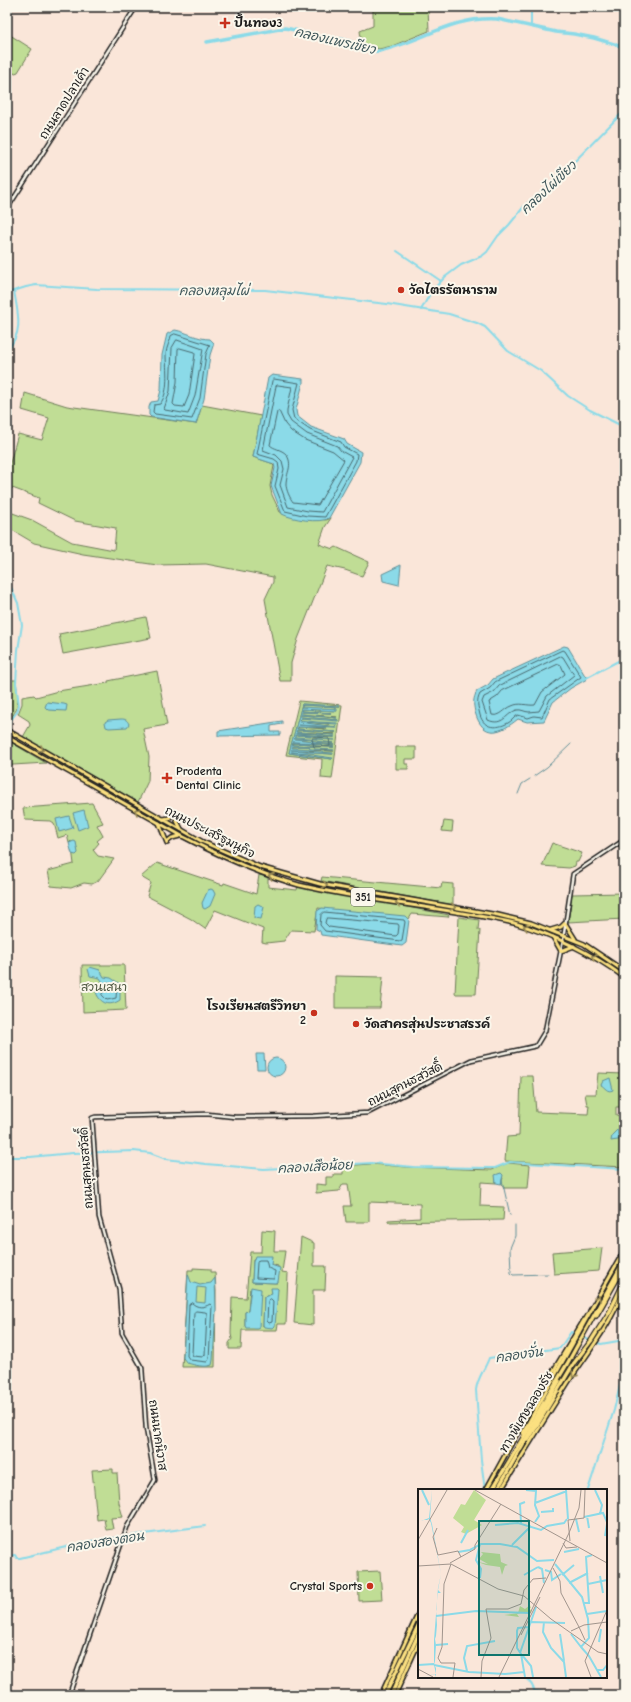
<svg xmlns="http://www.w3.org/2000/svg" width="631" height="1702" font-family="'Comic Neue','Playpen Sans Thai',sans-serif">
<rect width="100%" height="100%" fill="#fae6d9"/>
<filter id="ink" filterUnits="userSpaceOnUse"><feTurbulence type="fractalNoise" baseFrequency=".025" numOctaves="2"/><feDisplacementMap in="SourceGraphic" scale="8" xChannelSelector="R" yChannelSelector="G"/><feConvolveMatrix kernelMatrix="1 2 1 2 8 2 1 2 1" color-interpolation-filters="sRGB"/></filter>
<g filter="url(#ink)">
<g fill="#c0dd95" stroke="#6e7c58" fill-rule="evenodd">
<path d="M369,7H428L429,31L392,46L379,49L362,44L360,31L373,26V7Z"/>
<path d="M7,33L32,49L18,72L7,76Z"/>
<path d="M25,393L67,406L196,424L202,405L261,416L253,457L271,463L274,466L270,486L272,495L280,512L326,520L331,518L325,527L319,544L333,549L336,547L369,562L362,576L345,570L327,566L298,639L291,663V681H280L265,599L273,582V577L206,564L157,565L83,554L34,543L7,527V511L32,520L72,542L114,550L116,528L75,521L38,503L39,498L7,486L10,463L18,434L42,440L49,418L22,410Z"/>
<path d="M146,617L151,638L63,654L59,634Z"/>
<path d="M157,671L167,725L143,729L149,757L148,781L138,802L23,737L30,725L29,721L18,714L22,704V697L34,695L36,697L58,691L108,683V681Z"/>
<path d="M7,680H16C18,699 21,708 7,723Z"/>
<path d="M299,701L342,705L332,779L321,778L322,759L286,755ZM302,704L340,707L303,705L301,708L335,709L337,711L301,709V711L331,713L301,712V714L337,717L300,715V717L338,720L301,718L300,721L329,724L300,721L299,723L336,727L298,724L299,726L327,729L299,727L297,729L336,732L296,730V732L335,734L296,733L295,734L334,737L295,735L294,739L334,743L293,742L334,745L293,743L292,745L334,747L292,746V748L334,751L291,750L333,754L291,752L332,759L289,753Z"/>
<path d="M7,740L46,763L13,765L9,766L7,769Z"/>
<path d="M396,747H416V759H405V764H408V769H396Z"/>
<path d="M92,803L103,823L97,825L103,836L97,841L99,843L93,850L98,856L114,859L98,881L92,884L84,883L71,888L51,886L48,871L74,864L71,841L69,843L67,835L58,838L54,823L51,821L25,820L23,808Z"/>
<path d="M444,821L453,822L452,832L442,831Z"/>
<path d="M552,843L582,853L578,862H576L575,866L569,868L542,866Z"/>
<path d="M157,863L223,885L224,883L256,894L259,875L268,877V887L297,890L298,886L449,915L448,917L412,914L409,919L318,908L314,931L291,930L284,941L266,943L262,942L263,929L215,910L205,929L191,919L147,896L151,883L141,877Z"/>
<path d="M322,877L441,888L442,883L453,884V905L321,881Z"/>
<path d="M624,893V919L568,922L572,894Z"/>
<path d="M459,917L479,920L478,930H480L476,994H455Z"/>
<path d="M82,965H124L126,1010L83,1012Z"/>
<path d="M335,976L383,977L380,1008H335Z"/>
<path d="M598,1073L624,1074V1107H616V1115L624,1116V1123L622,1124L624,1125V1167L505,1161L507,1137L519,1136L521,1076H533L536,1112L588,1114L589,1105H587L585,1094H596Z"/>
<path d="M508,1163L530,1165L528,1188H504L501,1182L503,1178L496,1179V1183L481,1182L480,1206L504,1207L503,1220L388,1222V1220L420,1218V1204L369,1202V1222H346L344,1206H351L348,1184H343L339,1191L316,1193V1184L326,1185V1177H334V1174H343V1166L371,1164L406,1167L492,1170Z"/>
<path d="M262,1230L275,1231L274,1251H285L282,1272L288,1273L286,1324H278L277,1330H242L241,1349H229V1343L232,1339L231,1334L232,1297L246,1298L250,1252H261ZM253,1260L278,1266L277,1283L252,1282ZM250,1289L257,1328L245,1326V1312L248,1311ZM278,1289L263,1326L264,1297L272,1294V1290Z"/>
<path d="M301,1237L314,1243V1266H326L325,1290H313V1325L294,1323Z"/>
<path d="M602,1248L599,1271L554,1274L552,1252Z"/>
<path d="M193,1268L211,1269V1272H215L216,1291L215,1367H182L188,1270H193Z"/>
<path d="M113,1469V1473H117L119,1503L123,1517L111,1518L113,1529L106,1530L104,1519L97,1520L92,1470Z"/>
<path d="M380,1571L382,1600L359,1601L358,1572Z"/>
</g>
<g fill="#8bdae8" stroke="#5f8e96" fill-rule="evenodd">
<path d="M175,330C187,332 197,339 210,339L214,343L210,355L204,399L196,424L151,417L149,415V407L151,402L158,401L161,390L162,355L167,334Z"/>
<path d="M272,375L303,379V383L296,410L297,416L311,427L344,439L347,444L361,452L360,462L329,518C320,524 291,519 282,514L271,486L275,468L274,464L253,457L268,378Z"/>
<path d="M401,565L399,585L383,581L382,574Z"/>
<path d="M564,646L568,647L587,679L571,688L553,702L544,721L527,722L518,719C501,733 483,740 475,712C473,703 473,699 477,691L488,685L493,679Z"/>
<path d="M47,702L64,704L67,705L66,711L48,710L45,707Z"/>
<path d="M302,704L340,706V707L303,705L301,707L337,709V711L302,709L301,711L331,713L301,712V714L337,718L300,715V717L338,720V721L301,718L299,720L317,722L337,723V724L299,722L336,727L298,725L337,728L297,727V729L336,732L297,730L296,732L335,735L296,733V734L335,737L295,735V737L335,740L295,738L294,739L334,743L293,742L334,745L293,743L292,745L334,747L293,746L292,748L334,750H291L333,753V754L291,752L333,758L332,759L289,753Z"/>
<path d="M121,719C126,719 127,720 129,724L127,727L109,728L106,727L105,722L108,720Z"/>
<path d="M282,721V724L271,726V732H280V735L218,736V731Z"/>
<path d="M84,810L88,826L78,830L73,813Z"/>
<path d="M69,816L73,828L59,832L56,819Z"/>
<path d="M74,841L76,842L78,853L76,855L72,854L69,843Z"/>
<path d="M211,889L213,890L215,894L210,906L205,909L203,908L202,903L208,890Z"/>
<path d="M258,904L264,907L261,919L254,918L255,906Z"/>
<path d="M322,908L405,916L409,920L406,943L402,946L321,935L320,931L316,929L317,911Z"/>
<path d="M90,967L100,970L104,977L111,978L120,984V1000C110,1007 100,1004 96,992L102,987V981L100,978L90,976L88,969Z"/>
<path d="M256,1054H264L265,1069H257Z"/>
<circle cx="276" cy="1067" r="9"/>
<path d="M610,1078L613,1090C607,1093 605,1087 601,1085L603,1081Z"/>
<path d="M618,1129V1135L624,1139L611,1141L612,1135Z"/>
<path d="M501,1173L503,1175L501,1184L496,1183L495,1175Z"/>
<path d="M255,1256H272L271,1265L280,1268L278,1282L275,1283L252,1282L253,1262Z"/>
<path d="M188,1274L191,1282L200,1285L211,1283L215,1278L216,1309L213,1360L212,1365C204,1368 195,1365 187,1363L183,1358ZM197,1287L206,1288L205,1303L196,1302Z"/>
<path d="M251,1287L261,1289L259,1327L257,1328H246L245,1326V1312L248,1311Z"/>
<path d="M271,1288H277L278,1289L275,1326L273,1328L264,1327L263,1325L264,1297L272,1294Z"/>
</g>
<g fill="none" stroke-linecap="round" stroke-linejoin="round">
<g stroke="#48686e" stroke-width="1">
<path d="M175,334L210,345L206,354L200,398L192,419L155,414L153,412L154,405L160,404C170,391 166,369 166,354C166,348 170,342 171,336Z"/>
<path d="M177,340L203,349L195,396L188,414L165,410L164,409L170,391L172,348Z"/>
<path d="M180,348L194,352L195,354L189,395L184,407L175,406L173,404L177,382L178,349Z"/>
<path d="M274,379L299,383L292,410L294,419L310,430L341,442L344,447L357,454L356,461L325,517L307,516L285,511L275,486L279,469L278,462L274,459L257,454L272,381Z"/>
<path d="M278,385L292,387L287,410V415L291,422L307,434L337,446L341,451L352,457L322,512L308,511L288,507L280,485L284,469L282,461L276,455L263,450L276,386Z"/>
<path d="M279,411L285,424L291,431L305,440L333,451L344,460L318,505L293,502C290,498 286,490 286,484C286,473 294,465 286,454C281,449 274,449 270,445L277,412Z"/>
<path d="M563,650L565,651L581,677L550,699L542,717L534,716L528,718L518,715C514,717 512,721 508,723C497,729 484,729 480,715C478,706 476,702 480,694L490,688L495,682Z"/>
<path d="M561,656L563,657L574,675L547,696L539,711C536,711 532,712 529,712C525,712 521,709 517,710C506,713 503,727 488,720L482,702L484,697L494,692L499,686Z"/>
<path d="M559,664L561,665L565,674L542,692L535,705C527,706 520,702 512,706C504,709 501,717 492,715L489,702L497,697L502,691Z"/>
<path d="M314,737L329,738L330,746L314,747L312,739Z"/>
<path d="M324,912L404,920L405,922L402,940L400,941L325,931L320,925L321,915Z"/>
<path d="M328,918L398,924L399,926L398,934L396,936L329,927L325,923L326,919Z"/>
<path d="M108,982L117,986L116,998L107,1000L102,995Z"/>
<path d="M259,1260H266L268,1268L275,1271L274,1279L256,1278L257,1263Z"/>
<path d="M271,1299L273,1301L272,1322L269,1323L267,1321L268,1301Z"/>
<path d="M192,1303C197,1308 204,1308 210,1304L212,1306L209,1359L207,1362L190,1360L187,1356L189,1305Z"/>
<path d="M196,1311L205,1312L207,1313L205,1355L203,1357L193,1356L192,1354L194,1313Z"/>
</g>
<g stroke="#5f8e96" stroke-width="1">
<path d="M534,776L547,767L571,744"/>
<path d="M518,794L522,784L530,779"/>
<path d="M502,1180L510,1215"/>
<path d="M515,1225V1236L510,1248L511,1273L513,1275L548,1274"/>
</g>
<g stroke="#8bdae8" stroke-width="2">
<path d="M531,7V27"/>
<path d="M397,251L441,281"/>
<path d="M7,293L26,287L36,285L97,289L265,290L387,304L449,314L477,323L485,327L508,351L541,371L568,396L590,410L624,427"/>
<path d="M421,310L431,292L445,277L461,265L482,256L487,252L498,236L509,225L526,204L544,191L571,165L624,111"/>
<path d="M7,350C24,332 18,314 14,291"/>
<path d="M7,579L18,603L22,625L18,650L16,683L19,705L17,712L7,725"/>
<path d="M584,679L624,658"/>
<path d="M7,1157H30L73,1153L134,1151L150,1153L166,1159L206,1164L264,1169L371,1163L413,1167L490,1168H495L510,1162L624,1169"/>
<path d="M595,1342L601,1344L624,1340"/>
<path d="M485,1490L481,1460L476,1390C477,1379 485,1369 489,1358L560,1348L571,1332L591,1341"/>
<path d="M588,1490L614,1410L624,1369"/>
<path d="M7,1556L15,1555L17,1558H20L91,1541L205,1526"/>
<path d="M524,1677C530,1681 535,1688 535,1695"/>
<path d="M535,1691L542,1692L545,1695"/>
</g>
<path stroke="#8bdae8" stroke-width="3.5" d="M207,42L285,28C299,30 310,35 324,39C331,40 338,38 345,40C356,43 367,53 379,51C421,42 452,16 497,19L556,32L574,34L594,38L624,47"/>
<g stroke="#1c1c1c" stroke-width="5.5">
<g id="secondary">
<path d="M7,209L136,7"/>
<path d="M69,1695L127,1527L155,1480L146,1428L142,1368L122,1333L119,1289L99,1217L92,1118L95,1117L207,1114L235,1117L313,1116L368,1113L471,1060L536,1046L545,1031L563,940L573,874L624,840"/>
</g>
</g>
<g stroke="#1c1c1c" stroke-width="6">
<g id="primary">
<path d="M7,730L203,842L260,867L320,884L498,915L531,923L584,944L624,971"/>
<path d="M7,737L182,836C220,856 258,874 299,885C370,902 443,907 514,923C554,935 590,952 624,977"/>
<path d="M163,819L169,818L173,813L181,829"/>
<path d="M159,823L167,843"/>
<path d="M168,841L172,838L180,836"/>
<path d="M551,930L561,927L565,923L575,939"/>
<path d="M553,937L561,951L574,946"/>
<path d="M590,1311L624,1251"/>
<path d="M486,1490L531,1408L584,1320"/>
<path d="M501,1490C523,1454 546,1417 569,1381C589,1351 611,1324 624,1289"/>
<path d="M381,1695L419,1612"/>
<path d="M395,1695L419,1642"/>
</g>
</g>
<g stroke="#1c1c1c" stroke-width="6">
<g id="highway">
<path d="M596,1316L624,1267"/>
<path d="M523,1433L591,1310"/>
<path d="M528,1440L574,1363L591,1341L610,1311L624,1282"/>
<path d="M492,1490L567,1364L624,1261"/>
<path d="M497,1490L559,1381"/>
<path d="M385,1695L419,1624"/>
<path d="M391,1695L419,1633"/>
</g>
</g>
<use href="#secondary" stroke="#fbf7ec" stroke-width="2.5"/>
<use href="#primary" stroke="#fbe080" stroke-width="3"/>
<use href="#highway" stroke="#fbe080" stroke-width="3.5"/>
</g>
<defs><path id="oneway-chevron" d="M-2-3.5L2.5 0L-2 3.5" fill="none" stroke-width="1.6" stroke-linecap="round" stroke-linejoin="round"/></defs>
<g stroke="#978853">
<use href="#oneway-chevron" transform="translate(41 749) rotate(30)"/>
<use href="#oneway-chevron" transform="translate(137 811) rotate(-150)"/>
<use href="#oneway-chevron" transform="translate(271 876) rotate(-162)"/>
<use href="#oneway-chevron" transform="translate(325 885) rotate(11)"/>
<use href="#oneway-chevron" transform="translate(398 903) rotate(-170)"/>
<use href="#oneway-chevron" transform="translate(453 907) rotate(10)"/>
<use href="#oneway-chevron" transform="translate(526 927) rotate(-163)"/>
<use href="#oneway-chevron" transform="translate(594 957) rotate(-148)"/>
<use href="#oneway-chevron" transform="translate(598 1298) rotate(-60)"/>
<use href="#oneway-chevron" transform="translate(574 1375) rotate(125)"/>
</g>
</g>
<g fill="#c8321e" stroke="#fbf7ec" stroke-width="1.5">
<path d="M223 17h4v4h4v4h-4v4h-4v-4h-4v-4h4z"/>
<circle cx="401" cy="290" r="4"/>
<path d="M165 772h4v4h4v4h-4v4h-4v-4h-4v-4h4z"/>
<circle cx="314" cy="1013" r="4"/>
<circle cx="356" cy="1024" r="4"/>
<circle cx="370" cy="1586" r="4"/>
</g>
<g text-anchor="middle" stroke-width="4" stroke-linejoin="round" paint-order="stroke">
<rect fill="#fbf7ec" stroke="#5f5e5a" stroke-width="1" x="351" y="888" width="24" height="18" rx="3"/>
<g font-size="11" font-weight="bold" fill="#1c1c1c">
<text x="363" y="901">351</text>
</g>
<g font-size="12" font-weight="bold" fill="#1c1c1c" stroke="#fbf7ec" text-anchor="start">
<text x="234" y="27">ปั้นทอง3</text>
<text x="409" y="294">วัดไตรรัตนาราม</text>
<text x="176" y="775">Prodenta<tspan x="176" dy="14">Dental Clinic</tspan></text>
<text x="306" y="1010" text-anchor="end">โรงเรียนสตรีวิทยา<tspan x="306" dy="14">2</tspan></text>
<text x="364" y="1028">วัดสาครสุ่นประชาสรรค์</text>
<text x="362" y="1590" text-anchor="end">Crystal Sports</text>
</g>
<g font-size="12" fill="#1c1c1c" stroke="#fbf7ec">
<text transform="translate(64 103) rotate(-58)" y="4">ถนนลาดปลาเค้า</text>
<text transform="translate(210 832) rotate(27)" y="4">ถนนประเสริฐมนูกิจ</text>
<text transform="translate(405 1084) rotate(-27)" y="4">ถนนสุคนธสวัสดิ์</text>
<text transform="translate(86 1168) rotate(-94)" y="4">ถนนสุคนธสวัสดิ์</text>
<text transform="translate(526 1412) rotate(-59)" y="4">ทางพิเศษฉลองรัช</text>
<text transform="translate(158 1435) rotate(82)" y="4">ถนนนาคนิวาส</text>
</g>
<g font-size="12" fill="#4d5640" stroke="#fbf7ec">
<text x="104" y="991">สวนเสนา</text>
</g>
<g font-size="13" font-style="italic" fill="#3d5559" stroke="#fbf7ec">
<text transform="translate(335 40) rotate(13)" y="5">คลองแพรเขียว</text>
<text transform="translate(548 187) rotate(-43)" y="5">คลองไผ่เขียว</text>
<text x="214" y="295">คลองหลุมไผ่</text>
<text transform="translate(315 1166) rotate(-3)" y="5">คลองเสือน้อย</text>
<text transform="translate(519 1354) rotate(-8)" y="5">คลองจั่น</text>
<text transform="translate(105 1541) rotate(-9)" y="5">คลองสองตอน</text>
</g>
</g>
<g transform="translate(418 1489)">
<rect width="189" height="189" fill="#fae6d9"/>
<path d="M56,1L68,11L56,31L64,36L48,45L43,43L46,38L35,29L43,15L47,16ZM63,63L82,65L83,73L90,76L87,77L84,86L82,78L68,76L60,73L70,75L61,70L65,65ZM112,116L113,119L110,120L114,121L113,124H103L99,125L101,128L86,126L100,124L102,117L107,120Z" fill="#c0dd95"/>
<path d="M14,1L12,29L14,35L23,85L20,101L23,104H20L18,120L19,136L18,147L17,150L18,156L17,172L16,176L18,179V188L17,185L3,188L18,185L16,176V151L20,99L23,85L13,34L11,30L9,31H5L3,32L11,29Z" fill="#8bdae8"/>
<path fill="none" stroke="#8bdae8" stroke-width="2" d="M4,1L11,16M108,1L118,2L117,16L121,27L117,33M148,1L150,30M177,1L184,16L182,25M117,14L149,2M123,23L135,22V19M169,27L171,39M166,28L185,24L189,33M158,30L161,43M103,34L102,15L107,13M77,36L100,34L123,41L129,37L146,34L149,30M187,47L189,35M43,54L50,41M94,56L113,37M40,63L52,61L63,55H82L99,58L119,72L136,71M146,63L161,60M137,75L164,108L170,130L171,149L163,158L153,145M120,78L124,80L126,94M127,81L133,83L134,91L143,85M106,86L120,78M144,86L156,76M182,87L185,104M62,89L63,80L58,71L62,55M151,94L170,84M170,95L189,91M165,114H171L168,68L174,66M169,125L189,122M18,127L58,122L112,124M112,133L147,134M126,133L125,143L133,159L146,173L148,188M142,145L146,172M181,153L183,140M18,156L30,155M163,158L171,167L183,188M102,164L118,118M104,166L113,177L115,188M0,176L16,175M16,176L51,183L87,185L106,183M178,181H185L189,176M49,182L46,169L49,157L77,152M107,188L103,165L99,159V142L100,139L111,138"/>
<path fill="none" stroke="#a1958d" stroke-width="1" d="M57,1L189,74M19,39L15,48L20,66L40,62L43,68M0,51L29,1M152,52L150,31L166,29L167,1M145,54L148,59L159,58M32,74L57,60V56L83,15M33,75L26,95L24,158L20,169L23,174H37L35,188M0,77L33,75L80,100L106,107L133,130L180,163L189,165M135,79L142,92L143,104L161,138M161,138L167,151M153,142L166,136L189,133M103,146L122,108M0,180L15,188M63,188L64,172L73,149L68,120H90L103,115L106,101L115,90L128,89M81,188L151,44L161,19L163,1M173,188L167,172L189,121"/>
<path fill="#0f766e" fill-opacity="0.15" stroke="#0f766e" stroke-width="2" d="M61,32H111V166H61Z"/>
<rect width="189" height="189" fill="none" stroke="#1c1c1c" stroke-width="2"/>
</g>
<rect width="631" height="1702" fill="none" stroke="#fbf7ec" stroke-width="24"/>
<rect x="12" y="12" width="607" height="1678" fill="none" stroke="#1c1c1c" stroke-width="1.5" filter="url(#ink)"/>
</svg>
